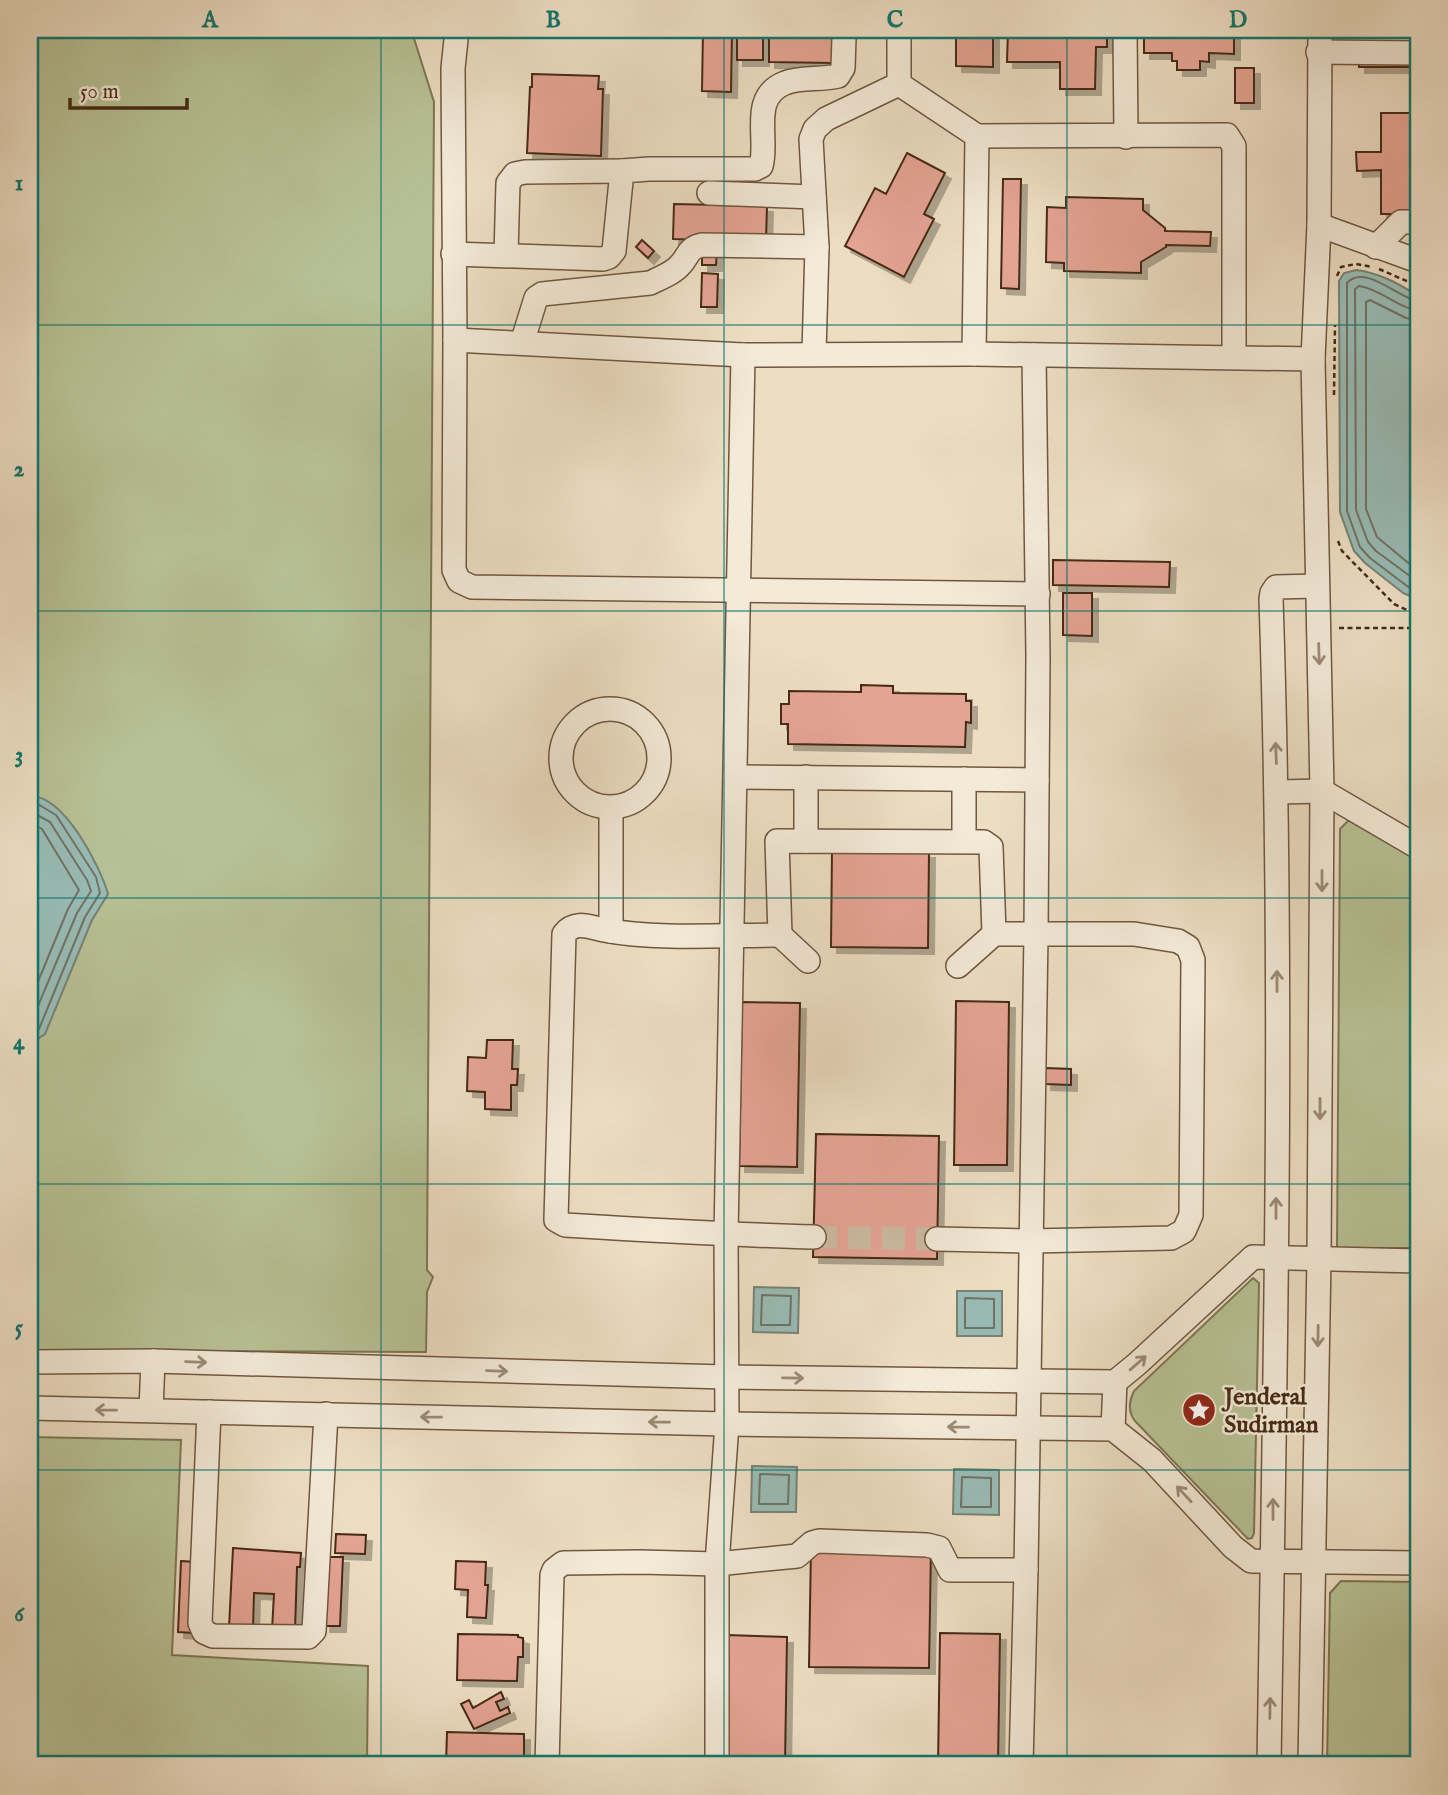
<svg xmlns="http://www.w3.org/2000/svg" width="1448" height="1795" font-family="'IM FELL English',serif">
<defs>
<filter id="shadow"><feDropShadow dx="6" dy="6" stdDeviation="0" flood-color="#0004"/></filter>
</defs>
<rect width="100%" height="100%" fill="#eddec3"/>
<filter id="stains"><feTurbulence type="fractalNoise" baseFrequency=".00286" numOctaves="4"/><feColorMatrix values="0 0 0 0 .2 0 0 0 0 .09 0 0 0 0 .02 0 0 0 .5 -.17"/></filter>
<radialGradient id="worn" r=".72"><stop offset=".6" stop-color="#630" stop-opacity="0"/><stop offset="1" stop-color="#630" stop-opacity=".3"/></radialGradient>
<g fill="#b7c195" stroke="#7e7654" stroke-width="2">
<path d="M30,30H402L412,32L434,102L427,1270L433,1277L427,1292L426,1352L30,1350Z"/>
<path d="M1348,821H1355L1418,860V1248H1337L1340,829Z"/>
<path d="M1253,1278L1259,1283L1254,1533L1252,1538L1248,1539L1135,1421C1128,1412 1129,1401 1134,1391Z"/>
<path d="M30,1437L181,1440L172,1655L368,1666L367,1765H30Z"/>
<path d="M1341,1581L1418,1582V1765H1327L1330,1593Z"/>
</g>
<g fill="#99bcb6" stroke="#788275" stroke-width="2">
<path d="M1356,270C1379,273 1398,283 1418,296V600L1403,593L1365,563L1354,551L1340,512L1339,281L1344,273Z"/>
<path d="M30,796C64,795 100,866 108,894L92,920L45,1034L30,1044Z"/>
<path d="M754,1287L799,1288L798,1333L753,1332Z"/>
<rect x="957" y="1291" width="45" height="45"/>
<path d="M752,1466L797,1467L796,1512H751Z"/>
<path d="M954,1469L999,1470V1515L953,1514Z"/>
</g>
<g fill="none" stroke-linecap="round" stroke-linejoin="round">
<g stroke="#707365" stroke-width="2">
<path d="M1418,301C1399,299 1365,263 1347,283V511L1360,547L1370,558L1407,586L1418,592"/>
<path d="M1418,310C1399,309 1381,289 1359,286L1355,289L1356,510L1368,542L1376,551L1418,582"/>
<path d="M1418,320L1406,318L1370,300L1366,302V509L1377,537L1418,571"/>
<path d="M30,802L36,803L56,815L96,877L100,893L85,917L39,1029L30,1036"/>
<path d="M30,811L50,822L87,880L91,891L77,913L30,1025"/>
<path d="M30,822L42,829L79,890L68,909L30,1001"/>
<path d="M762,1295L791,1296L790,1325H761Z"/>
<path d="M965,1298L994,1299V1328H965Z"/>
<path d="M760,1474L789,1475L788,1504H759Z"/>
<path d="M962,1477L991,1478V1507H961Z"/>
</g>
</g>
<g fill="#e4a493" stroke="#462a14" stroke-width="2" filter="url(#shadow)">
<path d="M703,30H732L731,92L702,91Z"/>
<rect x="737" y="30" width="26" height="30"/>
<path d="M769,30H832V63L769,62Z"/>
<path d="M956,30H993V67L956,66Z"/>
<path d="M1008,30H1118V35H1107V47H1096L1095,89H1060V62H1007Z"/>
<path d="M1144,30H1234V54L1209,53V62L1200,61V70H1177V61H1172V53H1144Z"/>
<rect x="1359" y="56" width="59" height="11"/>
<rect x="1235" y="68" width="19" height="35"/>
<path d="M532,74L599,76L598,89H603L601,156L527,153L530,87H532Z"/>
<path d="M1381,113H1418V214H1381V170L1357,171L1356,152H1381Z"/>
<path d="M907,153L945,173L924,214L934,219L904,277L845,246L875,188L886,194Z"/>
<path d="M1003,179H1021L1019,289L1001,288Z"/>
<path d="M1066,197L1143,199V210L1165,228V231L1211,232L1210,246L1166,245V247L1141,262V273L1064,271V263L1046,262L1047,207L1066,208Z"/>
<path d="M674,204L767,206L766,241L673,239Z"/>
<path d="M642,240L654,251L648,258L636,247Z"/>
<path d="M702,250H717L716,265H702Z"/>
<path d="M702,273L718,274L717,307H701Z"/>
<path d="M1053,560L1170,562L1169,587L1053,585Z"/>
<path d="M1063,593H1092V636L1063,635Z"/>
<path d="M861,685L893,686V693L966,694V701H971V723L966,722L965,747L788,744V724H781V704H789V691L861,692Z"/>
<path d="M832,850L929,852L928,948L831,947Z"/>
<path d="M956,1001L1009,1002L1007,1165H954Z"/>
<path d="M742,1002L800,1003L797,1167L739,1166Z"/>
<path d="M487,1040H513L512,1069H518L517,1085H511V1110L485,1109V1092L467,1091L468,1057L486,1058Z"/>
<path d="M1045,1068L1071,1069V1085L1045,1084Z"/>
<path d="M816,1134L939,1136L937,1259L813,1257Z"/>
<path d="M336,1534L366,1535L365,1554L335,1553Z"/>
<path d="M233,1548L301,1553L300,1567H297L295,1631L272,1630L274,1594L254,1593L253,1629L229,1628Z"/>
<path d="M811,1548L931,1549L929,1668L809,1667Z"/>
<path d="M327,1557H343L340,1626H324Z"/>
<path d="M181,1561L196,1562L194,1633L178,1632Z"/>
<path d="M456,1561L486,1562L485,1585H488L486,1618L467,1617L468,1590L455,1589Z"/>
<path d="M940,1633L1000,1634L998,1765H938Z"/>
<path d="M458,1634L518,1635V1637L523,1638V1657H518L517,1681L457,1680Z"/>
<path d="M727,1635L787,1637L785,1765H725Z"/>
<path d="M501,1692L504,1699L496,1702L500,1711L508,1707L510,1713L474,1729L461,1704L469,1700L473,1708Z"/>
<path d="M447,1732L524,1734V1765H495V1761H475V1765H446Z"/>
</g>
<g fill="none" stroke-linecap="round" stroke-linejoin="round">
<path stroke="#ccbaa0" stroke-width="23" stroke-dasharray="23 11" stroke-linecap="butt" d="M814,1237L937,1239"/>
<g stroke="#705740" stroke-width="26">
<g id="minor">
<path d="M457,30L453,68L455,340L454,570L459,581L472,587L1038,594"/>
<path d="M1125,30L1126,137"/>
<path d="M1318,52L1418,53"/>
<path d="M899,84L977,136L974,354"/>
<path d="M977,136L1227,135L1234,146V357"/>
<path d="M709,193L814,197"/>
<path d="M1319,225L1418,261"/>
<path d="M1376,247L1401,222H1418"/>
<path d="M453,254L603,259L609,257L614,251L622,171L649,169H755L761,166C769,139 749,97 785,83C799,77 822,80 838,76L843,68L844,38"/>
<path d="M506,255L508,183L515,174L525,172L622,171"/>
<path d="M455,340L743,355L974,354L1313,359L1319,225L1320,30"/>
<path d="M522,343L536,298L542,294L650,283C660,278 674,273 681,264C689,255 688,248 702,245L817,247"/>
<path d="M814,353L817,247L811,139L815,129L826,119L899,84V30"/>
<circle cx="610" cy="758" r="49"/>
<path d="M735,777L1037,780"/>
<path d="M806,777V841"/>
<path d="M1278,792L1322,791L1418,847"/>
<path d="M611,808V931"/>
<path d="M964,840V779"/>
<path d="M780,935L808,961"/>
<path d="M958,966L994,934"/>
<path d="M814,1237C731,1235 648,1230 565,1225L556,1220L564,934C575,920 589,927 604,930C656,940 726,935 780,935L777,841L984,842L991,847L994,934H1134L1178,941L1188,947L1193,960L1191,1215L1184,1231L1171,1238L1031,1241L937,1239"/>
<path d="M30,1362L153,1361L725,1377L1115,1382L1137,1364L1253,1257L1418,1261"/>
<path d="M30,1408L727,1424L1113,1429L1152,1460L1233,1547L1251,1561L1418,1563"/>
<path d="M151,1410L153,1361"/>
<path d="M209,1412L200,1623L204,1632L213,1636L308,1637L314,1631L326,1414"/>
<path d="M1113,1429L1115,1382"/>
<path d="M547,1765L552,1575L554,1570L563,1563L640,1562L717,1564L797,1556L812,1543L819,1541L927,1545L939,1548L950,1570H1026"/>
<path d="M717,1765V1564L727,1424L726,1235L743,355"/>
<path d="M1021,1765L1026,1570L1036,935L1038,657L1034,355"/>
<path d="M1269,1765C1275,1377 1284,987 1271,599L1272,593L1276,587L1317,586"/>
<path d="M1310,1765L1319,1258L1322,791L1313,359"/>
</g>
</g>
<g stroke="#462a14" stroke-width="2.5" stroke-dasharray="5 3.5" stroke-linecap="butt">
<path d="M1379,269L1418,286"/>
<path d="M1337,276L1341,267L1356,264L1373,267"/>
<path d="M1334,395L1335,325"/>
<path d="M1338,541L1342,551L1394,604L1418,615"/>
<path d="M1339,628H1418"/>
</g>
<use href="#minor" stroke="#f3ead8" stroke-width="23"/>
</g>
<defs><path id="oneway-shaft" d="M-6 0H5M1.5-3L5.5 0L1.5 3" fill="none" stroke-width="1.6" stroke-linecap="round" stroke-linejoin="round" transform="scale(1.75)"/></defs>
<g stroke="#9c8a76">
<use href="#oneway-shaft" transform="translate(1319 654) rotate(88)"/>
<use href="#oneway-shaft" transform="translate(1276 753) rotate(-92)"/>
<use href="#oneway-shaft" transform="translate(1322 881) rotate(90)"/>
<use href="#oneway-shaft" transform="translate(1277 981) rotate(-90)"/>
<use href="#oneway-shaft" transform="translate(1320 1109) rotate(90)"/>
<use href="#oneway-shaft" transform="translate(1276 1208) rotate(-90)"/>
<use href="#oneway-shaft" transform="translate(1318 1336) rotate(91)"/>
<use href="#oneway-shaft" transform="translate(196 1362) rotate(2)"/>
<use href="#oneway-shaft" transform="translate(1138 1363) rotate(-41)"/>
<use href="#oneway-shaft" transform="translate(497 1371) rotate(2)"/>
<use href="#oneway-shaft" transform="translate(793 1378) rotate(1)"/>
<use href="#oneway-shaft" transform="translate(106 1410) rotate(-179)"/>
<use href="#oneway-shaft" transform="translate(431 1417) rotate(-179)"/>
<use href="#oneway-shaft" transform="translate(659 1422) rotate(-179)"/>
<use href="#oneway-shaft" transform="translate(958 1427) rotate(-179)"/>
<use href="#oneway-shaft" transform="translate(1184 1494) rotate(-133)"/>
<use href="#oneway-shaft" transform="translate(1273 1509) rotate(-90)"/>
<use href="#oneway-shaft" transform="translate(1270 1708) rotate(-89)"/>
</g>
<path fill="none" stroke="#0f766e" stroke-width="2" stroke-opacity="0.55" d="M381,30V1765M724,30V1765M1067,30V1765M30,325H1418M30,611H1418M30,898H1418M30,1184H1418M30,1470H1418"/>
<defs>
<g id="sight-disc" transform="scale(1.75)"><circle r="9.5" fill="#8f2418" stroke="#f3ead8"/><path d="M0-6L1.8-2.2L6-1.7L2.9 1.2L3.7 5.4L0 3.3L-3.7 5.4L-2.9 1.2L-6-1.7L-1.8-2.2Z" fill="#fff"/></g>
</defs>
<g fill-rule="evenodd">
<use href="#sight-disc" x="1199" y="1410"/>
</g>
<g text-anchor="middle" stroke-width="5" stroke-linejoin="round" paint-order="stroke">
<g font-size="24" font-weight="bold" fill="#462a14" stroke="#f3ead8" text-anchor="start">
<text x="1224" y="1404">Jenderal<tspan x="1224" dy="28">Sudirman</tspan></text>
</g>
</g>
<rect width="1448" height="1795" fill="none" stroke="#eddec3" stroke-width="77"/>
<path d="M70 98v10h117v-10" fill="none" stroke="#462a14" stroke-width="3.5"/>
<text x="80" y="98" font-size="21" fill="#462a14" stroke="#f3ead8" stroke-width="5" paint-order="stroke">50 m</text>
<rect x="38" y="38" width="1372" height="1718" fill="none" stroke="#0f766e" stroke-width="2.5"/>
<g font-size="23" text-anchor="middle" font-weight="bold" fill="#0f766e">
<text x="210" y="27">A</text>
<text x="553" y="27">B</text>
<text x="895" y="27">C</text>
<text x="1238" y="27">D</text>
<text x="19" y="190">1</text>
<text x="19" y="476">2</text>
<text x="19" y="762">3</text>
<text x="19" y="1049">4</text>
<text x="19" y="1335">5</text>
<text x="19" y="1621">6</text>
</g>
<rect width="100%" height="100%" filter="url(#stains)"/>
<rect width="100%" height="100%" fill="url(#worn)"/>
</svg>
